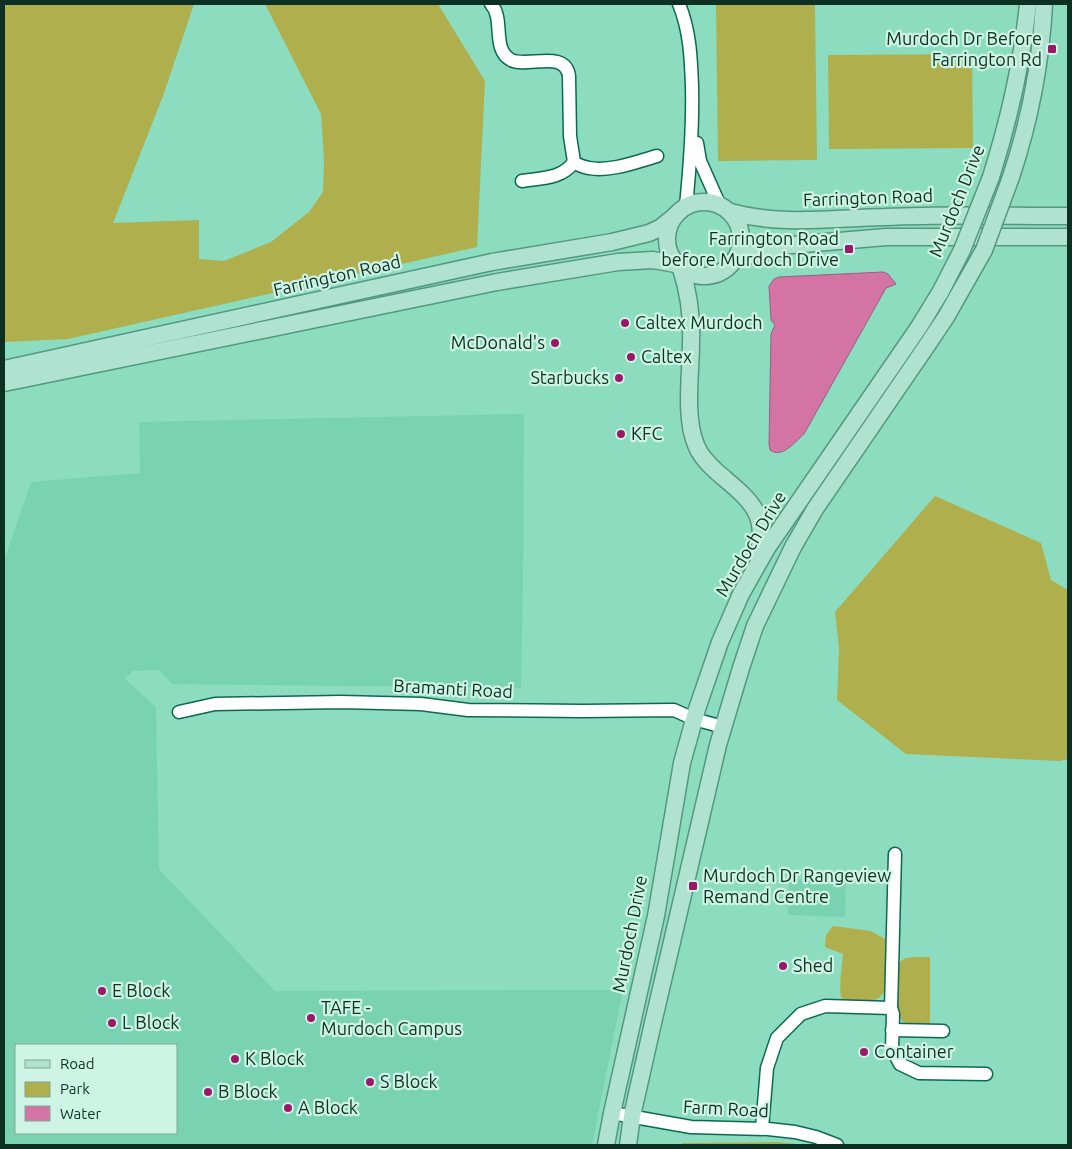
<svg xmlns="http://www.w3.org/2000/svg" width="1072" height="1149" font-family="Ubuntu,sans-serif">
<rect width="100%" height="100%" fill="#8cddc0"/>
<g fill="#79d3b3" fill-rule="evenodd">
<path d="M524,414L523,586L521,688L172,684L159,670L133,671L125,679L156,707L159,869L275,991L623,990L592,1145H4V561L31,482L140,473L139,422ZM16,1045H176V1133H16Z"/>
<path d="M789,879L846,880L845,917L788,915Z"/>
</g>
<g fill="#afaf4d">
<path d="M4,4H194L163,96L113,223L199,220V259L224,261L271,242L309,212L323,192L324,160L321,114L265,4H438L485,81L477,247L68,339L4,342Z"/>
<path d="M815,4L817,160L718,161L716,5Z"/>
<path d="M972,54L973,148L829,149L828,55Z"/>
<path d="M935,496L1041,543L1051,580L1068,590V759L1060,761L906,754L837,700L839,648L835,612Z"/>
<path d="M833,926L871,931L887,940C887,963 897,1003 863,1002C854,1002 847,1003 841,997C839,984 842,967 843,954L825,947L826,935Z"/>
<path d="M917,957H930V1026L906,1025C891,1012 897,982 898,964L905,958Z"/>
<path d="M777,1142L808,1145H682V1143Z"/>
</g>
<path fill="#d474a5" stroke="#98607f" d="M883,272L888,274L896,284L886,288L804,434C795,442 782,459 770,450L769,444L771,334L775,325L771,320L769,286L774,279L779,277Z"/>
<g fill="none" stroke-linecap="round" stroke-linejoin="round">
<g stroke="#0a6951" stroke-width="15">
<g id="minor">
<path d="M491,4C505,19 491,49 511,60C528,68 565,49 569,76L570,136L574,162C578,165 583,167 589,168C610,172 636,162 657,156"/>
<path d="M679,4C690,31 691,58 692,87C693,127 690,166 686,206"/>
<path d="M697,143L700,161L720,206"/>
<path d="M522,181C541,178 562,179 574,162"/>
<path d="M179,712L215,704L341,702L421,704L468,710L583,711L674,710L694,719L723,727"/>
<path d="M891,1008L895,854"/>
<path d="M892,1030L943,1031"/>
<path d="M612,1113L691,1127L768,1129L795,1132L816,1137L837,1145"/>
<path d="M762,1128L767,1068L777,1038L801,1014L825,1006L891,1008L893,1014L892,1049L900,1064L919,1073L986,1074"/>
</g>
</g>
<g stroke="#549780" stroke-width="19">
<g id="major">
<path d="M991,177C1009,120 1022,63 1028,4"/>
<path d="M1011,177C1030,120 1041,63 1044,4"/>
<circle cx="704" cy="239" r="37"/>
<path d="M730,212C782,226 832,218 885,217C946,214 1007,216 1068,216"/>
<path d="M734,260L780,246L886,237H1068"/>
<path d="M681,269C689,293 692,317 691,343C691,374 684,416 696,445C700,456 708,464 717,472C748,499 769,511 758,556"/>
<path d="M4,369L492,262L612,242L649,233L660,228L675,216"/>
<path d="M4,383L497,282L618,262L653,260L676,264"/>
<path d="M606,1145L612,1113L656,916L682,763L697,709L720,642L741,594L767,548L919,327L941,291L962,250"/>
<path d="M628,1145L632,1116L653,1023L718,745L741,668L755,626L793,547L815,509L928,344L946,317L984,250"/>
</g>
</g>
<use href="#minor" stroke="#fff" stroke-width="12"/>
<use href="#major" stroke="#afe2d0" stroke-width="16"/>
<g stroke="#549780" stroke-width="19" stroke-linecap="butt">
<g id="major-bridge">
<path d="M962,250L991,177"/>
<path d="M984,250L1011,177"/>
</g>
</g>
<use href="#major-bridge" stroke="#afe2d0" stroke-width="16"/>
</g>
<g fill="#9c1769" stroke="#cef4e5" stroke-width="2">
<rect x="1047" y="44" width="10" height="10" rx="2.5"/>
<rect x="844" y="244" width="10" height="10" rx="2.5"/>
<circle cx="625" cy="323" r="5"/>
<circle cx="555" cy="343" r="5"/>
<circle cx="631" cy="357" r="5"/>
<circle cx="619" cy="378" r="5"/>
<circle cx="621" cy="434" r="5"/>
<rect x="688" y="881" width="10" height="10" rx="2.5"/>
<circle cx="783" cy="966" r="5"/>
<circle cx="102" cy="991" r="5"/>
<circle cx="311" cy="1018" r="5"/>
<circle cx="112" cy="1023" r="5"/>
<circle cx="864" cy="1052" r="5"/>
<circle cx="235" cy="1059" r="5"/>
<circle cx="370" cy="1082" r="5"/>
<circle cx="208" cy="1092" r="5"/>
<circle cx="288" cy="1108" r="5"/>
</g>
<g text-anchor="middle" stroke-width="4.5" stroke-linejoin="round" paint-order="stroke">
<g font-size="18" fill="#0d3025" stroke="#cef4e5" text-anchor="start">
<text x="1042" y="45" text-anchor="end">Murdoch Dr Before<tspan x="1042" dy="21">Farrington Rd</tspan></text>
<text x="839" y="245" text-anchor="end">Farrington Road<tspan x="839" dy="21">before Murdoch Drive</tspan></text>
<text x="635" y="329">Caltex Murdoch</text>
<text x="545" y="349" text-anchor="end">McDonald's</text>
<text x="641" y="363">Caltex</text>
<text x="609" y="384" text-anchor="end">Starbucks</text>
<text x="631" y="440">KFC</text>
<text x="703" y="882">Murdoch Dr Rangeview<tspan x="703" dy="21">Remand Centre</tspan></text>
<text x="793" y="972">Shed</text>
<text x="112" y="997">E Block</text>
<text x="321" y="1014">TAFE -<tspan x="321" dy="21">Murdoch Campus</tspan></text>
<text x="122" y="1029">L Block</text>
<text x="874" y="1058">Container</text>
<text x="245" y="1065">K Block</text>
<text x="380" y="1088">S Block</text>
<text x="218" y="1098">B Block</text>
<text x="298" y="1114">A Block</text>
</g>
<g font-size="18" fill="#0d3025" stroke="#cef4e5">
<text transform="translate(868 198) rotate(-2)" y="6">Farrington Road</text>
<text transform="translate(957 201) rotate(-68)" y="6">Murdoch Drive</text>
<text transform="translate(337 276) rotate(-13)" y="6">Farrington Road</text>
<text transform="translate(751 544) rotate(-59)" y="6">Murdoch Drive</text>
<text transform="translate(453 689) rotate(3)" y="6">Bramanti Road</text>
<text transform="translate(630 934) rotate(-79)" y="6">Murdoch Drive</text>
<text transform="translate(726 1109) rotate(3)" y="6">Farm Road</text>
</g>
</g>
<rect width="1072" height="1149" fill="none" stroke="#0d3025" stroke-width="10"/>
<rect x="15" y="1044" width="162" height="90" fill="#cef4e5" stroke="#81a698"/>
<rect x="25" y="1060" width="25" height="8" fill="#afe2d0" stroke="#81a698"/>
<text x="60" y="1069" font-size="15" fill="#0d3025">Road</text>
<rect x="25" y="1082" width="25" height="15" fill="#afaf4d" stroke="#81a698"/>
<text x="60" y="1094" font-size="15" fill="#0d3025">Park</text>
<rect x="25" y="1106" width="25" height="15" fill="#d474a5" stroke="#81a698"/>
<text x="60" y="1119" font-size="15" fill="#0d3025">Water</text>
</svg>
